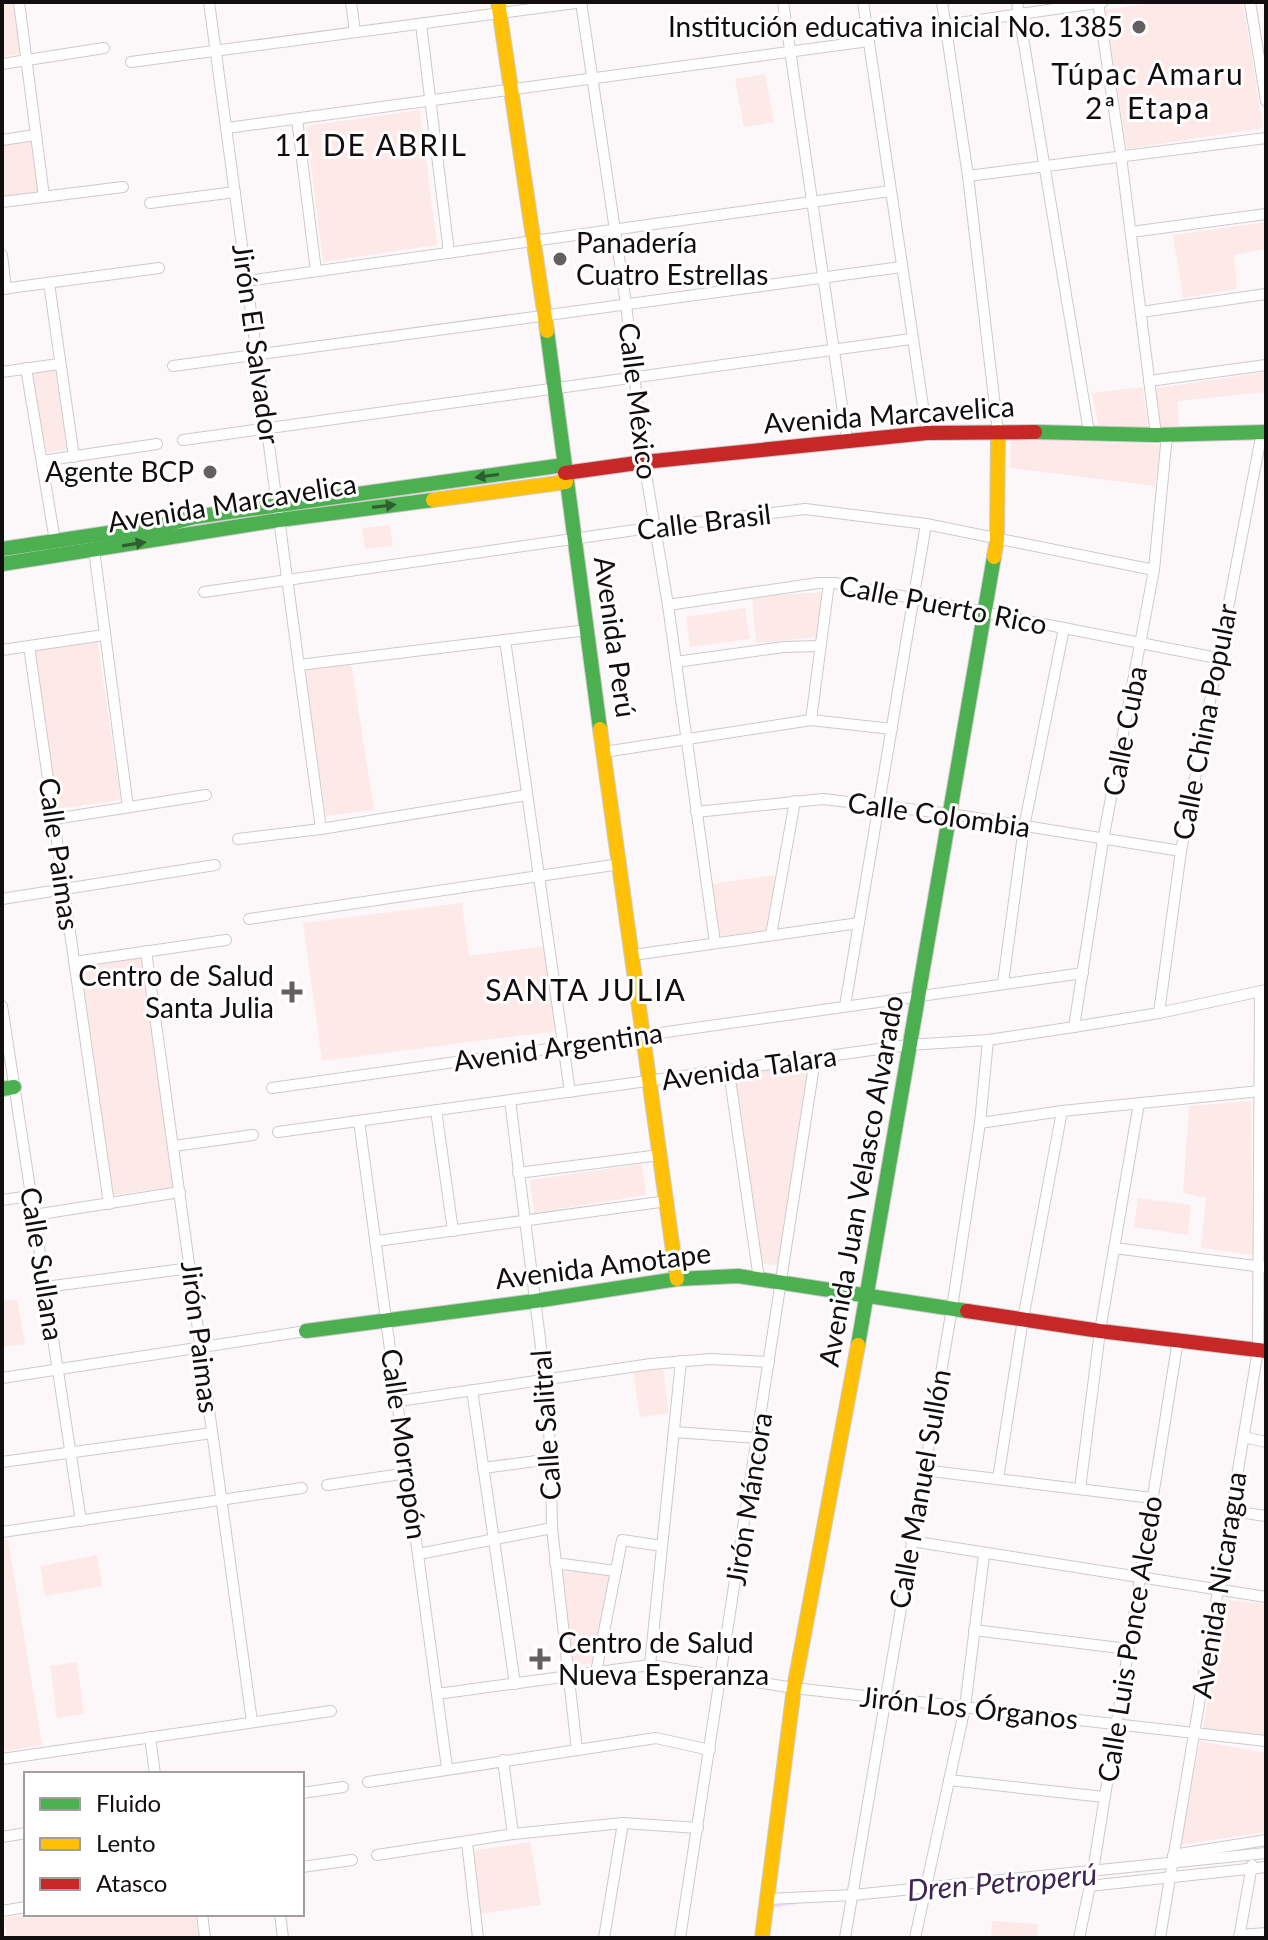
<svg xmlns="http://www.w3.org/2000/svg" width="1268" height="1940" font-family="Lato,sans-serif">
<rect width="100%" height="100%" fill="#fcf8fa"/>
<g fill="#fdeae8">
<path d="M2,2H17L24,53L2,57Z"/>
<path d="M1157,2H1243L1263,128L1127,149L1105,10Z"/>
<path d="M765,74L774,122L744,127L735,79Z"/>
<path d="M420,110L437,245L323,262L306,126Z"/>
<path d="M30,139L33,141L40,191L2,199V143Z"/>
<path d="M1266,222V249L1234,255L1237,289L1183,298L1173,235Z"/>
<path d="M55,370L68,449L44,453L31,374Z"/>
<path d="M1266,372V392L1178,401L1179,426L1160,428L1156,388Z"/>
<path d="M1143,387L1148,428L1098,426L1092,393Z"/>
<path d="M1011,439L1161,444L1155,486L1010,468Z"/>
<path d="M390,525L393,546L365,549L362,528Z"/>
<path d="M823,592L820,637L756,643L752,596Z"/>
<path d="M745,608L750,639L690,647L686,617Z"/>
<path d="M97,638L121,800L57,809L33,648Z"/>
<path d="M351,662L374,810L326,816L303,669Z"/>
<path d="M775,875L769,932L717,939L710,884Z"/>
<path d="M462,903L469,956L545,946L556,1031L322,1061L303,923Z"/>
<path d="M142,956L174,1187L113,1195L81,964Z"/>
<path d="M809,1065L782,1265L762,1264L733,1074Z"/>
<path d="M1251,1101L1253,1255L1201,1248L1206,1198L1183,1193L1189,1106Z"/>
<path d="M642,1164L646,1195L534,1213L530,1180Z"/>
<path d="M1138,1198L1191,1205L1188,1235L1134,1227Z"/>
<path d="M17,1299L25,1344L2,1347V1301Z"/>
<path d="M663,1368L669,1413L640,1417L633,1372Z"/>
<path d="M8,1539L42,1745L2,1752V1540Z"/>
<path d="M97,1555L102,1586L45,1596L40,1566Z"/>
<path d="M562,1571L612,1574L596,1663L569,1666Z"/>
<path d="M1224,1599L1266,1604V1735L1203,1728Z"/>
<path d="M77,1662L84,1714L57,1718L50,1666Z"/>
<path d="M1200,1741L1266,1753V1832L1180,1845Z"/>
<path d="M530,1842L541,1905L480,1914L472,1851Z"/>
<path d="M29,1914H195L199,1938H7L4,1918Z"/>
<path d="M992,1921L1038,1924L1037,1938H991Z"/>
</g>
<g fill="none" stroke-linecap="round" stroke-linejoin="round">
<path stroke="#efe0fa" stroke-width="3" d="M771,1907L794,1903"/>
<g stroke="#cecacc" stroke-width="12">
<g id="street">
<path d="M19,2L44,197"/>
<path d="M209,2L321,829"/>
<path d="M351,2L355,32"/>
<path d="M581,2L626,304L644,462L668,605L715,943"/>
<path d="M783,2L847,440"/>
<path d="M863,2L927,433"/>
<path d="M942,2L968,176L998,432"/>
<path d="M1017,2L1089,432"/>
<path d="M1098,2L1121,156L1156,435"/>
<path d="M1250,2L1266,101"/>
<path d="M421,24L449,253"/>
<path d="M945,25L1103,2"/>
<path d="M131,62L583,2"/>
<path d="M2,64L104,48"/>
<path d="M297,119L316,271"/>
<path d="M227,128L869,41"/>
<path d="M2,140L35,135"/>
<path d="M968,176L1266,138"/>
<path d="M2,202L123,187"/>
<path d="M150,203L235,192"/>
<path d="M1131,232L1266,214"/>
<path d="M2,255L6,289"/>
<path d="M247,281L890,191"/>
<path d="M49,283L74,457"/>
<path d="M2,289L159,268"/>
<path d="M1141,312L1266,294"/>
<path d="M173,366L901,267"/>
<path d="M26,368L55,541"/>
<path d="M2,372L59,364"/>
<path d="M1149,381L1266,365"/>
<path d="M183,440L911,339"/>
<path d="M42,461L157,444"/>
<path d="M94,550L128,807"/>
<path d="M204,592L656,527L805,509L926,524L1154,570"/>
<path d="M668,605L818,583H835L1217,658"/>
<path d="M505,640L570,1092"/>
<path d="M29,646L109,1204"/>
<path d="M2,650L104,635"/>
<path d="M676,662L784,647L819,646"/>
<path d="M299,665L587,630"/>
<path d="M811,720L829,583"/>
<path d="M604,752L811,720L892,729"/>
<path d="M696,812L823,799L951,814L1181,851"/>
<path d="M54,819L206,795"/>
<path d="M238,839L321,829L527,795"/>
<path d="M2,899L215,865"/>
<path d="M249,919L620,864"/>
<path d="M771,935L795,801"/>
<path d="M146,951L252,1722"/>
<path d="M633,955L859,923"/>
<path d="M74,962L226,940"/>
<path d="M1003,983L1024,827L1064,628"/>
<path d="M2,1006L81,1521"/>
<path d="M845,1006L926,524"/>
<path d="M1159,1013L1181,851L1262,432"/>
<path d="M1074,1027L1103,840L1154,570L1167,435"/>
<path d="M729,1072L759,1279"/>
<path d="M272,1088L1083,973"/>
<path d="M510,1100L545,1379L551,1459L552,1528L577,1750"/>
<path d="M436,1110L453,1231"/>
<path d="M359,1121L447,1768"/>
<path d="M980,1123L1062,1111L1260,1091"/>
<path d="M278,1132L908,1045L988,1040L1074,1027L1159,1013L1266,990"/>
<path d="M174,1146L253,1135"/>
<path d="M518,1173L660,1155"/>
<path d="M2,1200L31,1196"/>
<path d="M34,1215L180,1192"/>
<path d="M377,1241L667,1201"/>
<path d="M1114,1248L1263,1267"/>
<path d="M45,1287L191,1268"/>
<path d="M2,1378L306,1331"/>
<path d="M472,1390L515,1684"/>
<path d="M399,1401L651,1364L710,1359L769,1362"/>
<path d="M674,1432L758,1438"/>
<path d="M1244,1437L1266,1442"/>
<path d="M2,1462L212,1433"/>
<path d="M483,1468L551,1459"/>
<path d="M923,1470L1152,1498"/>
<path d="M998,1479L1023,1319L1062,1111"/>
<path d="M327,1485L408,1473"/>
<path d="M1080,1489L1100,1331L1139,1103"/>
<path d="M1231,1511L1266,1516"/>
<path d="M2,1532L302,1488"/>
<path d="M911,1541L1266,1597"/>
<path d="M419,1554L552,1528"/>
<path d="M555,1563L616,1571"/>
<path d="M974,1630L1128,1649"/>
<path d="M650,1665L681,1361"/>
<path d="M596,1672L622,1540L662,1546"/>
<path d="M437,1694L650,1665L794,1688L1266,1741"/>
<path d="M150,1737L155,1774"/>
<path d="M2,1759L331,1711"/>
<path d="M503,1760L513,1834"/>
<path d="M949,1780L1104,1797"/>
<path d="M368,1782L656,1738L710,1750"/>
<path d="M302,1793L343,1787"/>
<path d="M2,1837L26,1833"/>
<path d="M467,1842L478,1938"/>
<path d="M377,1855L513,1834L623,1823L698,1828"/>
<path d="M1173,1855L1266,1840"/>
<path d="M302,1867L352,1860"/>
<path d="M1089,1886L1266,1867"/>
<path d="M768,1899L853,1895L1266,1853"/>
<path d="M2,1911L26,1907"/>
<path d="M202,1914L205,1938"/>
<path d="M280,1914L283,1938"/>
<path d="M1240,1935L1266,1933"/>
<path d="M604,1938L623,1823"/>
<path d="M680,1938L815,1059"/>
<path d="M845,1938L952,1308L980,1123L988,1040"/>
<path d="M915,1938L965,1707L984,1555"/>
<path d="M1079,1938L1093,1871L1178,1340"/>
<path d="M1160,1938L1258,1350L1260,991"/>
<path d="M1239,1938L1252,1865"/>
</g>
</g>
<g stroke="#cecacc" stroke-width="16">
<g id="fast">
<path d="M547,331L600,729"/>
<path d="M1035,432L1156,435L1266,432"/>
<path d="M2,549L168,524L194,517L564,465"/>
<path d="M2,564L279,520L433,500"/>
<path d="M2,1089L14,1087"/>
<path d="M306,1331L535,1301L677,1279L738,1276L967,1311"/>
<path d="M858,1345L994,557"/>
</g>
</g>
<g stroke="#cecacc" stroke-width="16">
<g id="slow">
<path d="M498,2L547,331"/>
<path d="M433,500L566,482"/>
<path d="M994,557L997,539L998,432"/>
<path d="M600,729L677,1279"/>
<path d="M762,1938L794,1688L858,1345"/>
</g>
</g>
<g stroke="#cecacc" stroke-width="16">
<g id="jam">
<path d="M565,473L644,462L927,433L1035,432"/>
<path d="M967,1311L1100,1331L1266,1351"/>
</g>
</g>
<use href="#street" stroke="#fffefe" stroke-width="10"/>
<use href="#fast" stroke="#4caf50" stroke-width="14"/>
<use href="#slow" stroke="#ffc107" stroke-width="14"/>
<use href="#jam" stroke="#c62828" stroke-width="14"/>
</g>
<defs><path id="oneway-solid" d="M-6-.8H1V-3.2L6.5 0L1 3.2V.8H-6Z" transform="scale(2)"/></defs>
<g fill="#2f5e30">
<use href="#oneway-solid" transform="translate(487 476) rotate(172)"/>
<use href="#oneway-solid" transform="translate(384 506) rotate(-7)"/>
<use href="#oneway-solid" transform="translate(134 544) rotate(-9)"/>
</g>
<g fill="#645f61" stroke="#fff" stroke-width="3">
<circle cx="1139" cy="27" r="8"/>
<circle cx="560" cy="259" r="8"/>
<circle cx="210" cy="472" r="8"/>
<path d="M288 980h8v8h8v8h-8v8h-8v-8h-8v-8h8z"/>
<path d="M536 1647h8v8h8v8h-8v8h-8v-8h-8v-8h8z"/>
</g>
<g text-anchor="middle" stroke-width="6" stroke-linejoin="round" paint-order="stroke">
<g font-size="28" fill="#120d0f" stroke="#fff" text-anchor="end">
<text x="1123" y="37">Institución educativa inicial No. 1385</text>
<text x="576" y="253" text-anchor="start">Panadería<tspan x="576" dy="32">Cuatro Estrellas</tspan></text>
<text x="194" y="482">Agente BCP</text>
<text x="274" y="986">Centro de Salud<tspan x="274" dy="32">Santa Julia</tspan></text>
<text x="558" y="1653" text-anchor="start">Centro de Salud<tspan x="558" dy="32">Nueva Esperanza</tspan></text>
</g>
<g font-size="28" fill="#120d0f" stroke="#fff">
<text transform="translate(256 344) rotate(82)" y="10">Jirón El Salvador</text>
<text transform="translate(638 401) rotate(83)" y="10">Calle México</text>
<text transform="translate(889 415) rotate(-4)" y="10">Avenida Marcavelica</text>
<text transform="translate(232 503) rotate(-9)" y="10">Avenida Marcavelica</text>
<text transform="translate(704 522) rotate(-7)" y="10">Calle Brasil</text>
<text transform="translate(943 605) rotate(11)" y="10">Calle Puerto Rico</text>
<text transform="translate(615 637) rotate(82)" y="10">Avenida Perú</text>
<text transform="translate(1205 722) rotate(-79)" y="10">Calle China Popular</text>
<text transform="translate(1125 731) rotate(-79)" y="10">Calle Cuba</text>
<text transform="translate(939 815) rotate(8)" y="10">Calle Colombia</text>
<text transform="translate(59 854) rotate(82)" y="10">Calle Paimas</text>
<text transform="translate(558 1047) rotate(-8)" y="10">Avenid Argentina</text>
<text transform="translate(749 1068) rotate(-8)" y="10">Avenida Talara</text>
<text transform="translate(861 1181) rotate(-80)" y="10">Avenida Juan Velasco Alvarado</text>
<text transform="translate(42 1264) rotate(81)" y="10">Calle Sullana</text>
<text transform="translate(603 1266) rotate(-7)" y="10">Avenida Amotape</text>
<text transform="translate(200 1337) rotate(83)" y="10">Jirón Paimas</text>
<text transform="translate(546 1425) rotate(-94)" y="10">Calle Salitral</text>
<text transform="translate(404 1444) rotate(82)" y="10">Calle Morropón</text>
<text transform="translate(920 1489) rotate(-80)" y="10">Calle Manuel Sullón</text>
<text transform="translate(749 1499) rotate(-81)" y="10">Jirón Máncora</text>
<text transform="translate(1219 1585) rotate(-81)" y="10">Avenida Nicaragua</text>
<text transform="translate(1130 1639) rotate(-81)" y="10">Calle Luis Ponce Alcedo</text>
<text transform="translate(969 1708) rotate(6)" y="10">Jirón Los Órganos</text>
</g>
<g font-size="30" letter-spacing="2" fill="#120d0f" stroke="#fff">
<text x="1148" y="85">Túpac Amaru<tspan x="1148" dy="34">2ª Etapa</tspan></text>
<text x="371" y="156">11 DE ABRIL</text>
<text x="586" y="1001">SANTA JULIA</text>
</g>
<g font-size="30" font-style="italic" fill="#3f2553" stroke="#fff">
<text transform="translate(1002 1883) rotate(-5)" y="10">Dren Petroperú</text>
</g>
</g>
<rect width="1268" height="1940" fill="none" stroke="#120d0f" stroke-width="8"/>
<rect x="24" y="1772" width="280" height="144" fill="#ffffff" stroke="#a09e9f" stroke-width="2"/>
<rect x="40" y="1798" width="40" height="12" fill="#4caf50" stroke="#a09e9f" stroke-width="2"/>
<text x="96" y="1812" font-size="24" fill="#120d0f">Fluido</text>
<rect x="40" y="1838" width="40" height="12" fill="#ffc107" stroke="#a09e9f" stroke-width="2"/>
<text x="96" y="1852" font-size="24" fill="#120d0f">Lento</text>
<rect x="40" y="1878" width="40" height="12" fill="#c62828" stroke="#a09e9f" stroke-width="2"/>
<text x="96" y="1892" font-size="24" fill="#120d0f">Atasco</text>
</svg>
